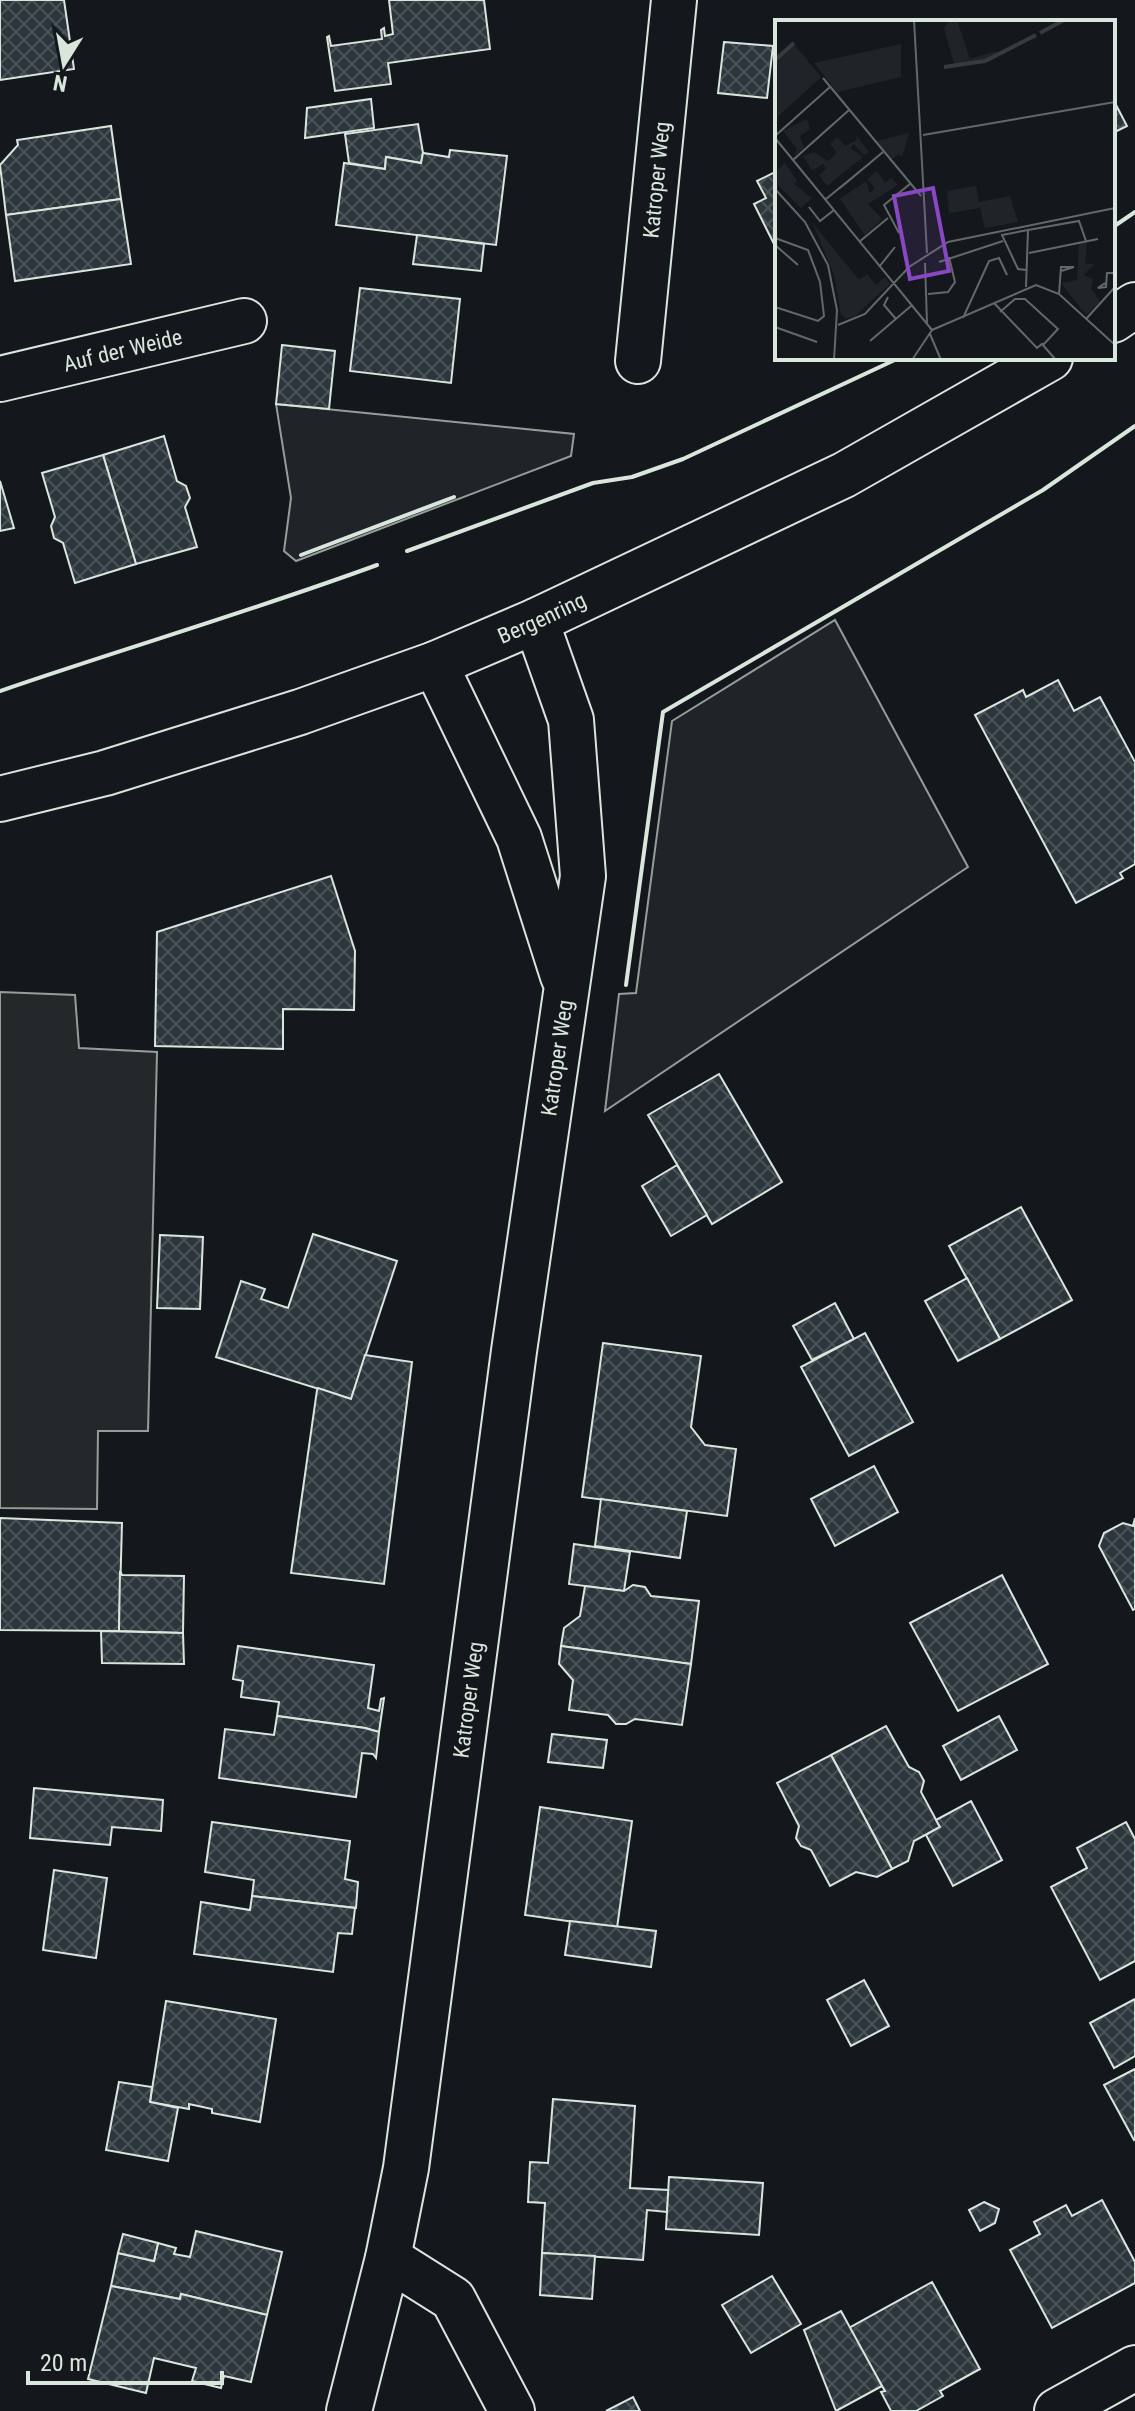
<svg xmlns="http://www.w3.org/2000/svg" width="1135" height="2411" font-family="'Roboto Condensed',sans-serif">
<defs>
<pattern id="building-cross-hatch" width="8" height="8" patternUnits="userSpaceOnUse" patternTransform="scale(2)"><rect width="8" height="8" fill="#2c363c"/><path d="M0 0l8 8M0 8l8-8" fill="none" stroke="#4a5358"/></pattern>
</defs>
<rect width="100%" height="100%" fill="#14181c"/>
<g fill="#202428" stroke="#939e99" stroke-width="2">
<path d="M276,404L574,434L571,456L296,561L284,551L291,498Z"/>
<path d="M835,620L968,867L605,1111L619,994L636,993L672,721Z"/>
</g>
<path fill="#24282b" stroke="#939e99" stroke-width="2" d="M0,992L75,995L79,1048L157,1052L148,1431H98L97,1509L0,1508Z"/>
<g fill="url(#building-cross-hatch)" stroke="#d8e6dc" stroke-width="2">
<path d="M0,0H64L74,69L0,80Z"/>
<path d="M389,0H484L490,49L388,63L391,84L335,91L327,37L329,36L331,46L382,39L381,30L384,28L385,36L393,34Z"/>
<path d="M724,42L773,46L767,98L718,93Z"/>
<path d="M371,99L374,128L305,138L307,108Z"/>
<path d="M1113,99L1127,126L1113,133Z"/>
<path d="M418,124L423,153L421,163L386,157L385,169L349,163L345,134Z"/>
<path d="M111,126L121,199L6,215L0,165L18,145L17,140Z"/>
<path d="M450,150L507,156L496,245L336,225L344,163L385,169L386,157L421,163L423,153L449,157Z"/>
<path d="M777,171V250L754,204L766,198L757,181Z"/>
<path d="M121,199L131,264L15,281L6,215Z"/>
<path d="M417,235L484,244L481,271L413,264Z"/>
<path d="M360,288L460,299L451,383L350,371Z"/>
<path d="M282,345L335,351L329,409L276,404Z"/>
<path d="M164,436L177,481L186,486L190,498L185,507L197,547L136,564L103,455Z"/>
<path d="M103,455L136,564L75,583L63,543L54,538L51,526L55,517L42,473Z"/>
<path d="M0,481L14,528L0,531Z"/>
<path d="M1058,680L1074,711L1100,697L1135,762V864L1120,873L1123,878L1076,903L975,715L1023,690L1026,697Z"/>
<path d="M331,876L355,951L354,1010L283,1009V1049L155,1046L157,932Z"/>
<path d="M719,1074L782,1182L712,1224L648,1115Z"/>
<path d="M677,1165L707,1215L671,1236L642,1186Z"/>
<path d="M1021,1207L1072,1300L1000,1339L949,1246Z"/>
<path d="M313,1234L397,1261L351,1399L216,1357L241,1281L265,1289L261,1299L288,1308Z"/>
<path d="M160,1235L203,1237L200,1309L157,1308Z"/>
<path d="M967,1278L1000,1339L958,1361L925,1301Z"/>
<path d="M835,1303L854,1339L812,1360L793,1326Z"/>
<path d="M865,1333L913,1422L849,1456L801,1367Z"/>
<path d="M603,1343L701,1356L691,1427L705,1445L736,1449L727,1516L582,1497Z"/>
<path d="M365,1355L412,1362L384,1584L291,1573L317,1390L318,1388L351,1399Z"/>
<path d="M874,1466L898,1512L835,1546L811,1499Z"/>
<path d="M601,1499L687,1511L680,1558L595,1546Z"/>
<path d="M0,1518L122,1523L119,1631L0,1630Z"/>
<path d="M1135,1518V1609L1133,1610L1099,1546L1104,1533L1123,1523L1133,1526Z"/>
<path d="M574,1544L630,1552L624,1591L569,1584Z"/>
<path d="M120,1571L122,1575L184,1576L183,1633L119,1631Z"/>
<path d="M1002,1575L1048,1664L958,1711L910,1623Z"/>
<path d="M633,1585L645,1587L651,1596L699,1601L691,1664L561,1646L564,1628L580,1616L585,1586L624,1591Z"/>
<path d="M101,1631L183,1633L184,1664L102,1663Z"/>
<path d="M238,1646L374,1665L368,1708L379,1711L381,1699L384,1698L379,1732L365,1728L277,1716L279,1702L241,1697L243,1681L233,1679Z"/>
<path d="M561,1646L691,1664L682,1725L635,1719L626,1724H616L608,1715L569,1710L573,1680L559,1664Z"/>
<path d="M277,1716L365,1728L379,1732L376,1758L373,1754L362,1753L356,1797L219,1778L225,1729L274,1735Z"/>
<path d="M999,1716L1017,1750L961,1780L943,1746Z"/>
<path d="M886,1726L909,1767L919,1772L924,1781L921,1792L940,1827L914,1841L908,1861L892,1869L831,1755Z"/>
<path d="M552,1734L607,1740L603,1768L548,1762Z"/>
<path d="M831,1755L892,1869L877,1877L856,1872L830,1886L811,1850L801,1846L796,1838L799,1826L777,1783Z"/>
<path d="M34,1788L163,1800L161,1831L112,1827L110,1845L30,1838Z"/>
<path d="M971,1801L1002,1860L953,1886L926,1835L940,1827L936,1820Z"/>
<path d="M540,1807L632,1821L617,1928L525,1915Z"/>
<path d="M212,1822L350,1841L345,1879L358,1882L356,1908L252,1896L254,1880L205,1872Z"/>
<path d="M1126,1822L1135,1839V1961L1100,1980L1051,1887L1087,1868L1077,1848Z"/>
<path d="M54,1870L107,1878L96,1958L43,1950Z"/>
<path d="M252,1896L355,1908L352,1934L338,1933L333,1972L194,1954L201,1902L250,1910Z"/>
<path d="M570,1921L656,1931L651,1967L565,1955Z"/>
<path d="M864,1980L889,2026L851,2046L827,2000Z"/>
<path d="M1135,1999V2056L1114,2068L1090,2023Z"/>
<path d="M166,2001L276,2019L260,2122L212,2113V2109L189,2104V2109L150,2102Z"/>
<path d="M1135,2069V2139L1134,2140L1104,2085Z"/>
<path d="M119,2082L152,2087L150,2102L178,2108L168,2161L106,2150Z"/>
<path d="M553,2099L635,2106L630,2188L669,2190L667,2212L647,2210L643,2260L542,2253L545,2203L528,2202L530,2162L548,2163Z"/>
<path d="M669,2177L763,2183L759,2235L666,2229Z"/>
<path d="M1102,2200L1135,2262V2283L1052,2328L1010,2250L1040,2234L1034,2222L1066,2205L1072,2216Z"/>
<path d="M984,2202L999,2209L995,2223L980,2231L969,2210Z"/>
<path d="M196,2231L282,2252L267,2315L181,2294L180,2299L111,2286L118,2253L154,2261L158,2243L176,2248L174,2254L190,2257Z"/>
<path d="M123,2234L158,2243L154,2261L118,2253Z"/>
<path d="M542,2253L595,2256L592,2299L540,2295Z"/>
<path d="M772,2276L801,2324L751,2353L722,2305Z"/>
<path d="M932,2282L980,2369L940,2391L943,2396L916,2411H891L881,2392L885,2391L882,2386L849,2328Z"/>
<path d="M111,2286L180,2299L181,2294L267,2315L251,2382L224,2376L221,2388L192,2381L196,2368L154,2358L146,2393L88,2379Z"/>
<path d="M841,2311L882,2386L836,2411L804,2330Z"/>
<path d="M633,2397L640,2411H606Z"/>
</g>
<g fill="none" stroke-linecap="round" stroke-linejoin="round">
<g stroke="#d8e6dc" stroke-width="48">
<g id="minor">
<path id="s1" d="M638,361L674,0"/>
<path id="s2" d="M0,379L244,321"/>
<path d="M388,2258L453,2299L512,2411"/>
<path d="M1057,2411L1135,2368"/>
</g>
</g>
<g stroke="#d8e6dc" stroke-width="48">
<g id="tertiary">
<path d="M435,664L519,838L563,976"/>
<path id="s3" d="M349,2411L388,2258L406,2168L514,1351L583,876L571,720L536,621"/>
</g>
</g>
<g stroke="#d8e6dc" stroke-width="48">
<g id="secondary">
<path d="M1113,320L1135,305"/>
<path id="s4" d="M0,799L105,773L300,712L435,664L536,621L844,475L1050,358"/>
</g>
</g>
<use href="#minor" stroke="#14181c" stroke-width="44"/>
<use href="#tertiary" stroke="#14181c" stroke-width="44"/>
<use href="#secondary" stroke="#14181c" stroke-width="44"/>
<g stroke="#d8e6dc" stroke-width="4">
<path d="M1113,227L1135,212"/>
<path d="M407,551L593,483L632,477L683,459L899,358"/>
<path d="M301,555L454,497"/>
<path d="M0,691C125,648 252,611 377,565"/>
<path d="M626,985L663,712L1043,490L1135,426"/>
</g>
</g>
<g text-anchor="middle" stroke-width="6" stroke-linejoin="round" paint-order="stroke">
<g font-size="22" fill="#d8e6dc" stroke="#14181c">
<text dy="8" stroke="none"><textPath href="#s1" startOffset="182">Katroper Weg</textPath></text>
<text dy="8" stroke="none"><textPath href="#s2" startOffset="126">Auf der Weide</textPath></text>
<text dy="8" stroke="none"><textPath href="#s4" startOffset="572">Bergenring</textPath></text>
<text dy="8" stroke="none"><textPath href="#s3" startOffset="1370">Katroper Weg</textPath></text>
<text dy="8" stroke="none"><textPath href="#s3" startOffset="722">Katroper Weg</textPath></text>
</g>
</g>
<g transform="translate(775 20)">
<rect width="340" height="340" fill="#14181c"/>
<path d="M174,0H182L195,39L221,31L223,35L180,47L169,9ZM19,24L46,57L0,99V41ZM126,24V57L63,72L78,92L39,43ZM134,113L127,137L124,134L117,139L102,121ZM201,166L204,182L235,176L243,202L210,208L205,188L174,193L172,171Z" fill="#202428"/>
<path d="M37,202L84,260L92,254L101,265L110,257L115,264L80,296L71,299L66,294L59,255ZM312,222L310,244H320L308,255L318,259L316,269L325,281L311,295L286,263L302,260L304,223Z" fill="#202428"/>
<path d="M32,99L35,109L25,116L29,128L19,136L22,129L8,111ZM81,115L94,132L89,135L79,124L75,128L88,137L52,166L44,155L51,149L48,144L37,151L29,137L21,139L39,132L53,141L62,133L55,124L62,117L70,126L82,120ZM10,143L22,161L19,164L37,178L26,188L0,162V152ZM102,151L110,163L116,158L123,165L93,184L107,199L90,215L65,179L91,161L95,173L100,168L92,159Z" fill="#202428"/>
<path fill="none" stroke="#363b3e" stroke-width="4" d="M265,13L289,0M0,40L19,23M169,47L210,41L261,15"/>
<path fill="none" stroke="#626a69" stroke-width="2" d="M139,0L152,233M48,58L146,176M148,115L340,82M0,116L55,67M0,118L157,310M36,124L74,90M18,140L57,105M65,168L108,132M0,169L30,202L53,245L62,290L59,340M51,179L95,143M34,187L45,201L59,190M253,210L304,201L311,221M124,213L109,185L135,164M0,218L33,230L45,262L49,296L43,301L0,287M84,222L113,198M0,225L23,245M254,233L323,219M164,242L228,221M150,243L152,303M104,247L120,227M251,250L243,249L227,215L253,210L251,267M330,263L323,268L331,267L332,253H340M153,274L173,272L180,262L174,237M284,274L286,247H299L286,251M113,277L109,285L121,299M219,283L262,328L267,324L281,340M225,292L240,279H250L283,309L268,325M188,298L214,241L224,238L232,255M311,299L340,267M63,305L90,294L134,247L173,222L340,188M0,307L42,322M157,310L261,265L284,274L340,325M155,314L166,340M95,321L136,286M137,340L157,310"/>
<path fill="#8948c3" fill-opacity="0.15" stroke="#8948c3" stroke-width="4" d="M158,168L174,251L135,259L119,176Z"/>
<rect width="340" height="340" fill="none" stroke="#d8e6dc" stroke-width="4"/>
</g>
<g transform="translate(64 64) rotate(191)" stroke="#14181c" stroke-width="6" paint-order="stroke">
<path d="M0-6L14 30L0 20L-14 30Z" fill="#d8e6dc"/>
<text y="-12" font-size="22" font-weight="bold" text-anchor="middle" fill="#d8e6dc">N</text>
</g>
<path d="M28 2371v12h194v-12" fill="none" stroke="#d8e6dc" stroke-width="4"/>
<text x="40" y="2371" font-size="24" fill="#d8e6dc" stroke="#14181c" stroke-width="6" paint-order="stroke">20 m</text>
</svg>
